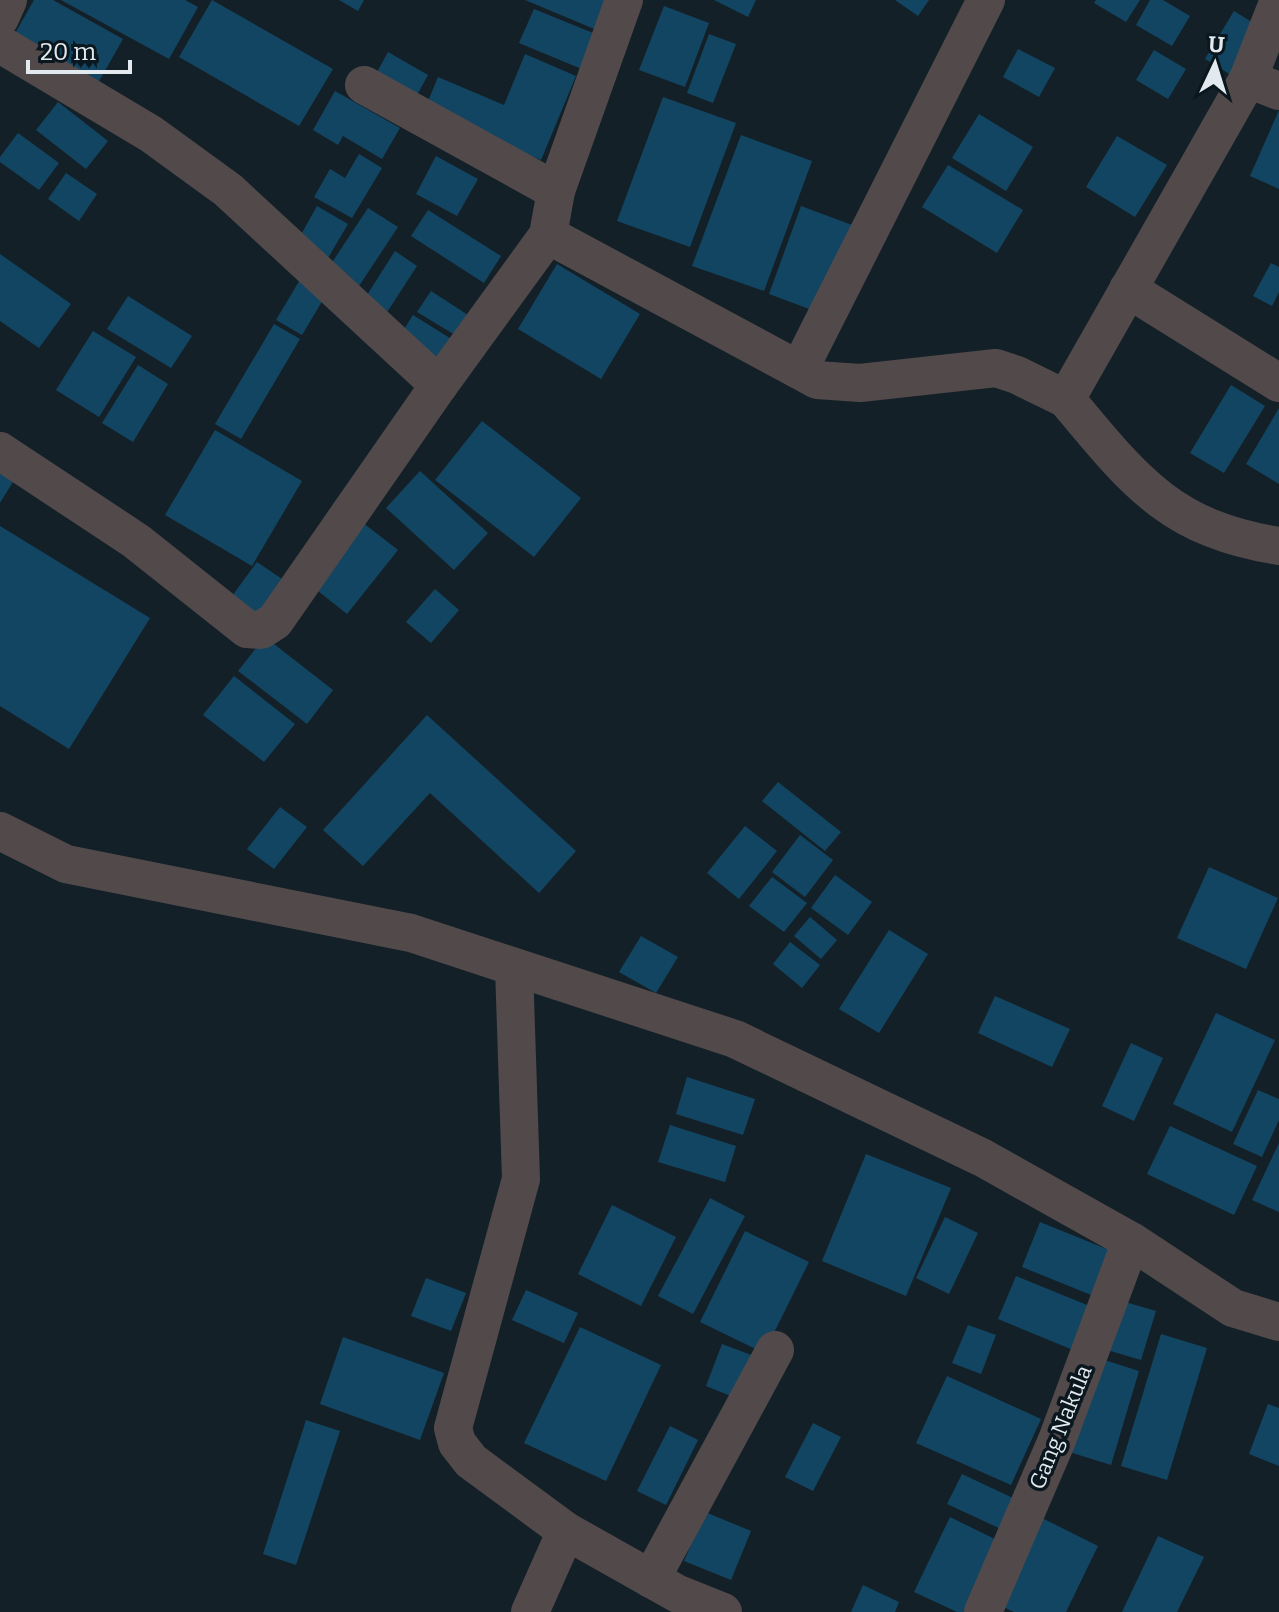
<svg xmlns="http://www.w3.org/2000/svg" width="1279" height="1612" font-family="Bitter,serif">
<rect width="100%" height="100%" fill="#142028"/>
<g fill="#124562">
<path d="M34,0H53L123,39L98,83L13,37Z"/>
<path d="M61,0H185L198,7L169,59Z"/>
<path d="M212,0L333,69L299,126L179,57Z"/>
<path d="M339,0H364L358,11Z"/>
<path d="M525,0H612L599,31Z"/>
<path d="M714,0H756L748,17Z"/>
<path d="M895,0H929L918,16Z"/>
<path d="M1096,0H1140L1126,22L1094,3Z"/>
<path d="M1150,0H1163L1190,16L1172,46L1136,25Z"/>
<path d="M664,6L709,23L685,87L639,70Z"/>
<path d="M534,9L598,35L584,70L519,43Z"/>
<path d="M1234,11L1260,27L1231,75L1205,59Z"/>
<path d="M709,34L736,44L713,103L687,93Z"/>
<path d="M1018,49L1055,68L1039,97L1003,77Z"/>
<path d="M1154,50L1186,69L1168,99L1136,80Z"/>
<path d="M388,52L428,75L411,106L371,83Z"/>
<path d="M525,54L576,76L541,160L424,111L438,77L504,105Z"/>
<path d="M335,91L400,128L382,159L343,136L338,145L313,130Z"/>
<path d="M663,97L736,123L690,247L617,221Z"/>
<path d="M58,102L108,141L86,169L36,130Z"/>
<path d="M1279,110V189L1250,176Z"/>
<path d="M979,114L1033,147L1006,191L952,158Z"/>
<path d="M18,133L59,163L39,190L0,162V157Z"/>
<path d="M741,135L812,161L764,291L692,266Z"/>
<path d="M1117,136L1167,165L1135,217L1086,187Z"/>
<path d="M359,154L382,168L352,218L314,197L330,169L345,178Z"/>
<path d="M436,156L478,179L457,216L416,194Z"/>
<path d="M948,165L1023,210L997,253L922,207Z"/>
<path d="M66,173L97,194L79,221L48,199Z"/>
<path d="M317,206L348,224L328,258L298,240Z"/>
<path d="M801,206L852,225L820,313L769,294Z"/>
<path d="M368,208L398,227L357,289L327,270Z"/>
<path d="M428,210L501,256L484,283L411,236Z"/>
<path d="M395,251L417,266L382,320L360,306Z"/>
<path d="M0,254L71,304L39,348L0,321Z"/>
<path d="M1271,263L1279,267V292L1272,306L1253,296Z"/>
<path d="M557,264L640,314L601,379L518,329Z"/>
<path d="M301,278L327,293L302,335L276,320Z"/>
<path d="M431,291L468,315L455,335L417,312Z"/>
<path d="M128,296L192,336L171,368L107,329Z"/>
<path d="M413,315L453,340L441,360L401,334Z"/>
<path d="M274,324L300,339L241,439L215,424Z"/>
<path d="M93,331L136,357L99,417L56,390Z"/>
<path d="M138,365L168,384L133,442L102,423Z"/>
<path d="M1231,385L1265,406L1224,473L1190,453Z"/>
<path d="M1279,408V484L1246,464Z"/>
<path d="M482,421L581,498L534,557L435,480Z"/>
<path d="M215,430L302,481L252,566L165,515Z"/>
<path d="M0,460L19,472L0,503Z"/>
<path d="M420,471L488,533L454,570L386,508Z"/>
<path d="M358,519L398,550L347,614L308,583Z"/>
<path d="M0,526L150,618L69,749L0,706Z"/>
<path d="M257,562L288,583L258,624L227,603Z"/>
<path d="M435,589L459,610L431,643L406,622Z"/>
<path d="M265,637L333,690L307,724L238,671Z"/>
<path d="M234,676L295,724L264,762L203,715Z"/>
<path d="M427,715L576,851L539,893L430,793L363,866L323,830Z"/>
<path d="M778,782L841,832L825,851L762,801Z"/>
<path d="M280,807L307,827L274,869L247,849Z"/>
<path d="M745,826L777,851L739,899L707,873Z"/>
<path d="M800,835L833,860L805,897L772,872Z"/>
<path d="M1209,867L1278,898L1246,969L1177,938Z"/>
<path d="M835,875L872,902L848,935L811,908Z"/>
<path d="M772,877L807,903L784,932L749,906Z"/>
<path d="M810,917L837,940L821,959L794,936Z"/>
<path d="M889,930L928,954L879,1033L839,1009Z"/>
<path d="M641,936L678,957L656,993L619,972Z"/>
<path d="M790,942L820,965L802,988L773,964Z"/>
<path d="M995,996L1070,1029L1052,1067L978,1033Z"/>
<path d="M1216,1013L1275,1040L1232,1132L1173,1104Z"/>
<path d="M1131,1043L1163,1058L1134,1121L1102,1106Z"/>
<path d="M687,1077L755,1099L743,1135L676,1114Z"/>
<path d="M1258,1090L1279,1099V1120L1262,1157L1233,1144Z"/>
<path d="M670,1125L736,1146L725,1182L658,1162Z"/>
<path d="M1170,1126L1257,1166L1234,1215L1147,1174Z"/>
<path d="M1279,1143V1212L1252,1200Z"/>
<path d="M866,1154L951,1188L906,1296L822,1261Z"/>
<path d="M710,1198L745,1216L693,1314L658,1296Z"/>
<path d="M612,1205L676,1237L641,1306L578,1274Z"/>
<path d="M945,1217L978,1233L949,1294L916,1278Z"/>
<path d="M1040,1222L1114,1252L1096,1297L1022,1267Z"/>
<path d="M745,1231L809,1262L764,1353L700,1322Z"/>
<path d="M1016,1276L1092,1307L1073,1350L998,1319Z"/>
<path d="M426,1278L466,1293L451,1331L411,1316Z"/>
<path d="M526,1290L578,1313L564,1343L512,1320Z"/>
<path d="M1115,1299L1156,1311L1141,1360L1100,1348Z"/>
<path d="M968,1325L996,1335L981,1374L952,1363Z"/>
<path d="M580,1327L661,1365L606,1481L524,1443Z"/>
<path d="M1161,1334L1207,1348L1167,1480L1121,1466Z"/>
<path d="M343,1337L444,1373L420,1440L320,1404Z"/>
<path d="M722,1344L754,1356L738,1399L706,1386Z"/>
<path d="M1095,1357L1139,1371L1111,1465L1066,1451Z"/>
<path d="M947,1376L1041,1419L1011,1485L916,1443Z"/>
<path d="M1268,1404L1279,1408V1466L1249,1454Z"/>
<path d="M306,1420L340,1431L296,1565L263,1554Z"/>
<path d="M813,1423L841,1437L813,1491L785,1477Z"/>
<path d="M670,1426L698,1440L666,1505L637,1491Z"/>
<path d="M962,1474L1015,1499L1001,1529L947,1504Z"/>
<path d="M705,1512L751,1531L731,1580L684,1561Z"/>
<path d="M950,1517L1005,1544L972,1612H957L914,1592Z"/>
<path d="M1040,1517L1098,1546L1066,1612H1014L997,1604Z"/>
<path d="M1158,1536L1204,1557L1177,1612H1122Z"/>
<path d="M863,1585L899,1602L895,1612H851Z"/>
</g>
<g fill="none" stroke-linecap="round" stroke-linejoin="round">
<g stroke="#524a4a" stroke-width="38">
<path d="M986,0L799,370L817,380L860,383L996,368L1017,375L1066,399L1248,79L1279,0"/>
<path d="M0,18L8,0"/>
<path d="M0,44L151,134L228,190L439,385L548,235L556,191L624,0"/>
<path d="M1248,79L1279,91"/>
<path d="M364,85L556,191"/>
<path d="M548,235L799,370"/>
<path d="M1128,289L1279,383"/>
<path d="M1066,399C1133,479 1169,529 1279,546"/>
<path d="M0,451L136,541L247,629L261,630L275,621L439,385"/>
<path d="M0,831L66,864L411,933L735,1039L983,1158L1131,1241L1233,1308L1279,1322"/>
<path d="M514,967L521,1179L453,1428L457,1443L471,1461L566,1531L678,1594L723,1612"/>
<path d="M651,1579L775,1350"/>
<path d="M530,1612L566,1531"/>
<path d="M983,1612L1057,1440L1131,1241"/>
</g>
</g>
<g text-anchor="middle" stroke-width="7" stroke-linejoin="round" paint-order="stroke">
<g font-size="22" fill="#e2e9ef" stroke="#0b171e">
<text transform="translate(1060 1427) rotate(-68)" y="8">Gang Nakula</text>
</g>
</g>
<g transform="translate(1215 64) rotate(4)" stroke="#0b171e" stroke-width="6" paint-order="stroke">
<path d="M0-6L14 30L0 20L-14 30Z" fill="#e2e9ef"/>
<text y="-12" font-size="22" font-weight="bold" text-anchor="middle" fill="#e2e9ef">U</text>
</g>
<path d="M28 60v12h102v-12" fill="none" stroke="#e2e9ef" stroke-width="4"/>
<text x="40" y="60" font-size="24" fill="#e2e9ef" stroke="#0b171e" stroke-width="6" paint-order="stroke">20 m</text>
</svg>
